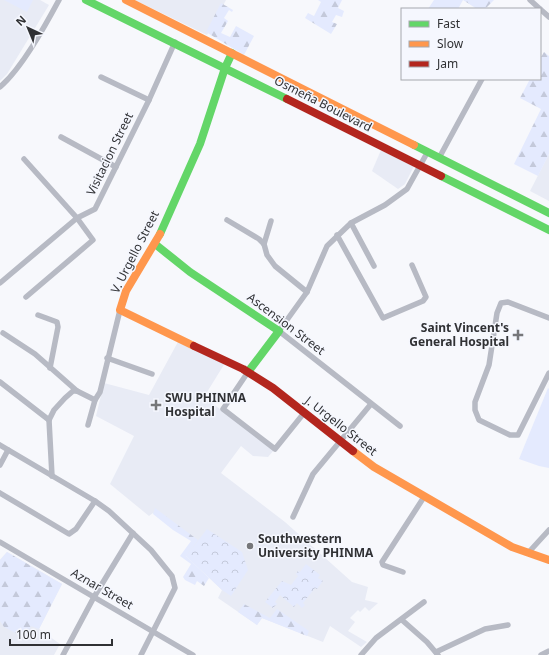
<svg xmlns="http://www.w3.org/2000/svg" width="549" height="655" font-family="'Noto Sans',sans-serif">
<defs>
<pattern id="forest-firs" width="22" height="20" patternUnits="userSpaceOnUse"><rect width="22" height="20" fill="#e4eafe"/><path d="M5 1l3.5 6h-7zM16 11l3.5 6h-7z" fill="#c4c9da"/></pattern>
<pattern id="park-crowns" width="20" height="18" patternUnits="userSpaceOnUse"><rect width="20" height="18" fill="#e4eafe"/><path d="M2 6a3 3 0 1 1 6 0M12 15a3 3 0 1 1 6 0" fill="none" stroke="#c4c9da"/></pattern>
</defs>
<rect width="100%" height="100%" fill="#f7f8fc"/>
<g fill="#e8ebf5">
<path d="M0,0H40L49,5L7,74L0,81Z"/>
<path d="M135,0H226L207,35Z"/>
<path d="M381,150L414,166L405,184L398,189L372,171Z"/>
<path d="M549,154V201L530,191Z"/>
<path d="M179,340L225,363L204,397L274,450L268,457L253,456L241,446L221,473L285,522L352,582L368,587L365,600L378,603L369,611L365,607L360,612L358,610L350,618L355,622L348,631L367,642L361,647L330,626L323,642L262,618L257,625L218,598L222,590L183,553L193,540L153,513L149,516L110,484L134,436L96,416L104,383L149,395Z"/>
<path d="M7,552L62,584L39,629L60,644L54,655H0V560Z"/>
</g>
<g fill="#e4eafe">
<path d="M4,0H33L27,12Z"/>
<path d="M434,0H463L458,9H428Z"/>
<path d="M548,388L549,389V468L539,466L519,459Z"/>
</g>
<g fill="url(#forest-firs)">
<path d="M318,0H342L338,8L344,11L342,17L336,15L332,22L337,24L331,34L305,18L308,13L314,16L321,2Z"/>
<path d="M463,0H494L485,9H477Z"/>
<path d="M221,3L233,10L232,12L229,10L224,18L228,21L221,33L230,37L236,26L254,36L244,55L206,32Z"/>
<path d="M544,52L549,56V154L538,176L514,164L541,109L520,98L530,79H540V59Z"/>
<path d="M155,508L198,540L186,556L209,578L204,586L197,581L195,585L185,580L183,577L191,564L180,556L191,541L173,530L153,514Z"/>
<path d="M7,552L62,584L39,629L31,626L25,638L4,627L0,621V560Z"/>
<path d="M244,604L270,618L277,609L309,631L307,636L262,618L257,625L238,612Z"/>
</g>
<g fill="url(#park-crowns)">
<path d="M207,529L242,552L248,570L231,596L222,590L186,556Z"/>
<path d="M306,564L320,575L318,578L323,581L317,589L315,588L303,603L305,605L302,608L297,603L294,607L280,595L275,602L277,604L273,608L265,602L282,581L291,585L298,576L296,574L298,571L300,572Z"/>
</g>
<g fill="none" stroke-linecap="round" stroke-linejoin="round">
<g stroke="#b7bac4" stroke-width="5.5">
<path d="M530,0L540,9"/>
<path d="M540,9L549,17"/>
<path d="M101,77L149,100"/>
<path d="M0,87C22,68 45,26 59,0"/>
<path d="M61,137L116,167"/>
<path d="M439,158L482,79"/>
<path d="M24,159L77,218L93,240L26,297"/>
<path d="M227,220L259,239L264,244L267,255L275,266L307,292"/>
<path d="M351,223L374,266"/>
<path d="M337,235L383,318L423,301L426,297L412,265"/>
<path d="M264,244L271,221"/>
<path d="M0,283L77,218L95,209L149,100L175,42"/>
<path d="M38,315L57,322L58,327L50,368"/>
<path d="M549,318L508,302L501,303L497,313L489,365L475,402V410L479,420L510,435H518L549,373"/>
<path d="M3,333L35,354L77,391L95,400"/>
<path d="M107,358L152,374"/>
<path d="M248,372L223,409L275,449L304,413"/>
<path d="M0,382L49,420"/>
<path d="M88,425L95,400L100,392L120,310"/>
<path d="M400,426L279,331L307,292L327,246L351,223L385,205L407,189L427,153"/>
<path d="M0,445L95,501L109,511L151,550L172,576L175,588L141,655"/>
<path d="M0,465L8,450"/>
<path d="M52,476L49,420L54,410L65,398L73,391H77"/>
<path d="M0,493L69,534L76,529L95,501"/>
<path d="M293,517L313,474L371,404"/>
<path d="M0,542L193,655"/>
<path d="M528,553L549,530"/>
<path d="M403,572L383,565L382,562L424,497"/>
<path d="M402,620L427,642L438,655"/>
<path d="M436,652L485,629L508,625"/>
<path d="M63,655L94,597L133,533"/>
<path d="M361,655L376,638L424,602"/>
<path d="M541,655L549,651"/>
</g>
<g stroke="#63d668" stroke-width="8">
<path d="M86,0L287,99"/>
<path d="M414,145L549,213"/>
<path d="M441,176L549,230"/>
<path d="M160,234L200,144L225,68L232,53"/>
<path d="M155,244L190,272L279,331L248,372"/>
</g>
<g stroke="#ff974d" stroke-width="8">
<path d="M126,0L414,145"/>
<path d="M160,234L126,291L120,310L194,346"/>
<path d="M353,451L374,467L512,547L549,560"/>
</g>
<g stroke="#b3261e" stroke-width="8">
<path d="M287,99L441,176"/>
<path d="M194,346L243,369L273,388L353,451"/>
</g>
</g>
<g fill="#76777a" stroke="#f5f7fe" stroke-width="1.5">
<path d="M516 329h4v4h4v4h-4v4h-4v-4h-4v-4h4z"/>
<path d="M154 399h4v4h4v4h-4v4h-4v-4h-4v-4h4z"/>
<circle cx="250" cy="546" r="4"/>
</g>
<g text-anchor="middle" stroke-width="3" stroke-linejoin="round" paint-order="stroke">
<g font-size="12" fill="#303134" stroke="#f5f7fe">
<text transform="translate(323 104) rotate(27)" y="4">Osmeña Boulevard</text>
<text transform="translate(110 154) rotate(-64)" y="4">Visitacion Street</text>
<text transform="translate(135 252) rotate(-63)" y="4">V. Urgello Street</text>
<text transform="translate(286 324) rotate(37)" y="4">Ascension Street</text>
<text transform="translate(341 426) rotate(38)" y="4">J. Urgello Street</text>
<text transform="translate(102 589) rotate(30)" y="4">Aznar Street</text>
</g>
<g font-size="12" font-weight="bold" fill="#303134" stroke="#f5f7fe" text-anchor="start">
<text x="509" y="332" text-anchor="end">Saint Vincent's<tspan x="509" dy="14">General Hospital</tspan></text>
<text x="165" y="402">SWU PHINMA<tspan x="165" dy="14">Hospital</tspan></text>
<text x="258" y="543">Southwestern<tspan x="258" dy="14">University PHINMA</tspan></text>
</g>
</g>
<rect x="401" y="8" width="140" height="72" fill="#f5f7fe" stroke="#a6a8ad"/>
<rect x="409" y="21" width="20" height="6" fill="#63d668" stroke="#a6a8ad"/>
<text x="437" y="28" font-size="12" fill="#303134">Fast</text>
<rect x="409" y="41" width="20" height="6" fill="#ff974d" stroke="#a6a8ad"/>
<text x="437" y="48" font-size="12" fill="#303134">Slow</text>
<rect x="409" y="61" width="20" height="6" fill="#b3261e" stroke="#a6a8ad"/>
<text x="437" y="68" font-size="12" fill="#303134">Jam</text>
<g transform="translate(28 28) rotate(316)" stroke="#f5f7fe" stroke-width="3" paint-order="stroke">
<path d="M0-3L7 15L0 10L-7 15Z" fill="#303134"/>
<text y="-6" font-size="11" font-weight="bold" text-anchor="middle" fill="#303134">N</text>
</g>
<path d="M10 639v6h102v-6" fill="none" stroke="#303134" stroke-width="2"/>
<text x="16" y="639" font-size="12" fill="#303134" stroke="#f5f7fe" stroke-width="3" paint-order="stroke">100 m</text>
</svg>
